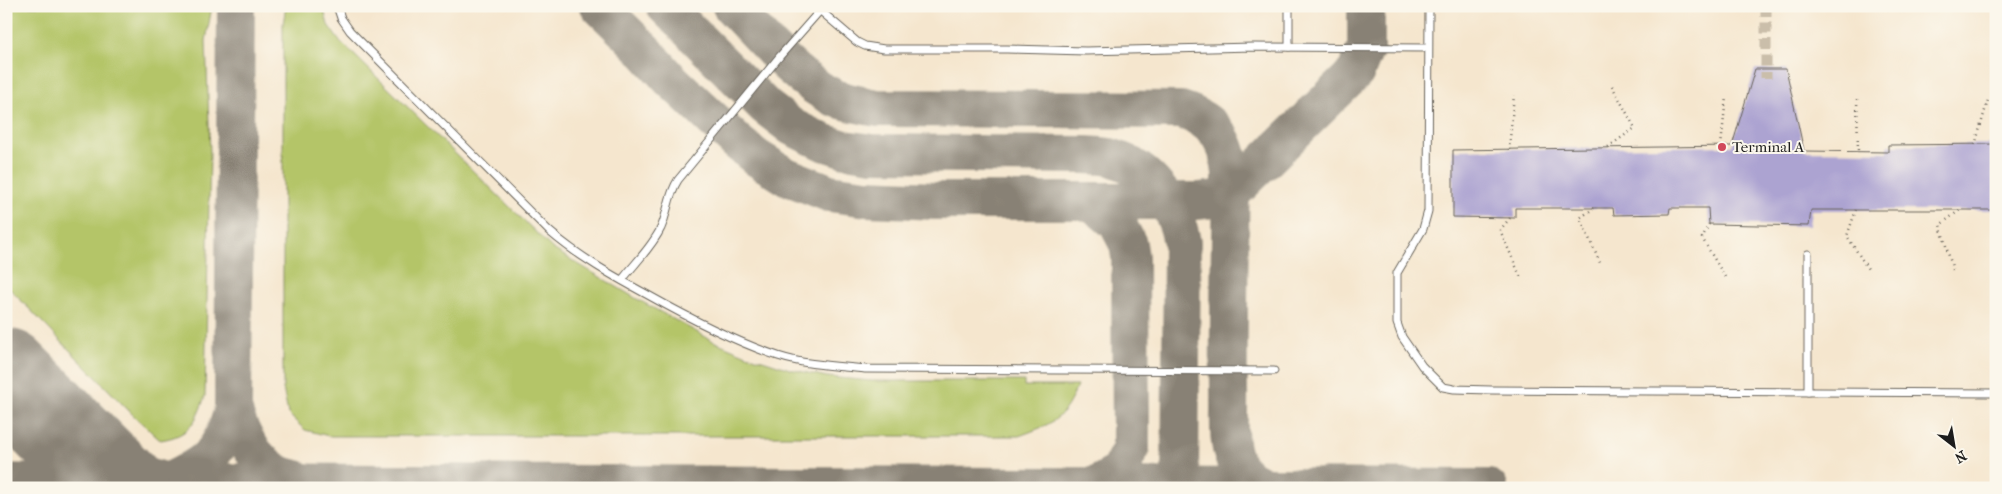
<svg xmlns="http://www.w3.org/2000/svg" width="2002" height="494" font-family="'IM FELL French Canon',serif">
<rect width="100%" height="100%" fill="#fbf7ec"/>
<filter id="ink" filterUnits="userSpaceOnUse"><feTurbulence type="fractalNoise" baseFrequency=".02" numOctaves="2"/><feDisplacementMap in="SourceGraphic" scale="10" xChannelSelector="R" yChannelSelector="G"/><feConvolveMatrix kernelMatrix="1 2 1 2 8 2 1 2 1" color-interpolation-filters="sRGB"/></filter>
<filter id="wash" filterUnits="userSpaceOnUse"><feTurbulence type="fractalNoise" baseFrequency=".0096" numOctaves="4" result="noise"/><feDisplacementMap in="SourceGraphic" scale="20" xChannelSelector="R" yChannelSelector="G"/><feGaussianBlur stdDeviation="1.12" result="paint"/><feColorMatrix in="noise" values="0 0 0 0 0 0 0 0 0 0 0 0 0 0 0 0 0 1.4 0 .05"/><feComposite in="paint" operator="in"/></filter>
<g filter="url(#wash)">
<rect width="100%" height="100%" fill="#f5e6ce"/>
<g fill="#b4c568" stroke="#687042">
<path d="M6,6H212L206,41L210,152L205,396C196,422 190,436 160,440L133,415L6,285Z"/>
<path d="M286,6H323L328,25L338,39L553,249L637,299L713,341L747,355L790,369L827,377L872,381H1024V386H1077C1064,420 1052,424 1019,436H329L305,430L288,414L283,388V24Z"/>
</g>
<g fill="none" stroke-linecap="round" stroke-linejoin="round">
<g stroke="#888175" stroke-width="38">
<path d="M599,6L642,48L671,80L737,142L757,158L786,176L829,193L867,198L936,201H1085L1099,208L1117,223L1128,244L1130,257L1131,448L1118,473L1095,486"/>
<path d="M665,6L766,107L792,127L823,142L845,149L872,153L1085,155C1094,156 1104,155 1113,158C1150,169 1175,204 1182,242L1180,488"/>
<path d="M731,6C761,37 796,80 835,98C848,103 863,105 877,108L1181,110C1214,120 1228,140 1231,173C1230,246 1228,319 1229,391C1230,412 1226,439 1234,459C1240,475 1253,481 1268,487"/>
<path d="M1085,201H1198L1215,199L1231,194L1356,72L1366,47V6"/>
<path d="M233,409C241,435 253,459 278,473C285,477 294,478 301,481"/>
<path d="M41,411L89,448L138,473L167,482C208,463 221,453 233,409L236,6"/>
<path d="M6,482L114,485L167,482L1489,488"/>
</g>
<path stroke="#888175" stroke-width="95" d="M6,376L118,488"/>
</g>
<g id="blocks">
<path fill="#aca3d1" d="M1755,69H1786L1804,151L1888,152V145L1996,144V210H1811L1809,226L1709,224L1708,208H1670L1669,214L1614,215L1613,208H1515V218L1453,217V150L1732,146Z"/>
</g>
</g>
<g filter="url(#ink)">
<use href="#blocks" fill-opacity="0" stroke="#68635a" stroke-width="1"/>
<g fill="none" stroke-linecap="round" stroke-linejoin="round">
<path stroke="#cabeaa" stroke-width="11" stroke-dasharray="11 5.5" stroke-linecap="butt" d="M1766,6V78"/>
<g stroke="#68635a" stroke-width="9">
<g id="service">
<path d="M337,6L341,18L350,31L549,231C579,257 613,276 648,295C689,318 733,341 778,356C806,365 836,366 865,369L1274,371"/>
<path d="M815,6L857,42L865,46L884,49H1007L1086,51L1253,47L1428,48"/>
<path d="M1429,6L1428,211L1423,229L1397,273V323L1402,337L1422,366L1443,387L1454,389L1491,390L1996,393"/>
<path d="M1289,47V6"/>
<path d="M622,280C635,263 652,247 661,228C668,212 668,195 678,180L780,56L824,6"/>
<path d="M1808,392V254"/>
</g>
</g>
<g stroke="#68635a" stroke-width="2.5" stroke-dasharray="1 4" stroke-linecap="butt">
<path d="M1857,99L1858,152"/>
<path d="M1975,145L1988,100"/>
<path d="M1721,146L1726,97"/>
<path d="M1608,147L1635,128L1611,84"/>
<path d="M1509,150L1514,95"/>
<path d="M1594,208L1580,218L1601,265"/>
<path d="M1856,210L1847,236L1868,269"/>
<path d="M1510,218L1500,230L1521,278"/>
<path d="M1709,224L1702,238L1725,277"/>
<path d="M1953,270L1940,225L1960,210"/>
</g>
<use href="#service" stroke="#fff" stroke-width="7"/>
</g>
</g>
<circle fill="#d1495b" stroke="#fbf7ec" stroke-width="2" cx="1722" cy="147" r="5"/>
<g text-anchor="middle" stroke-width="4" stroke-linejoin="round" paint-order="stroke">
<g font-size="15" fill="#1c1c1c" stroke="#fbf7ec" text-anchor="start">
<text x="1732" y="152">Terminal A</text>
</g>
</g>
<rect width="2002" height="494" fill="none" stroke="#fbf7ec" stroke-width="25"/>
<g transform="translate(1954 446) rotate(149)" stroke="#fbf7ec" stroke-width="4" paint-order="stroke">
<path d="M0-4L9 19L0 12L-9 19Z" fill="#1c1c1c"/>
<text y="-8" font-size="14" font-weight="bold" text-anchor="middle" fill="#1c1c1c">N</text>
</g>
</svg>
